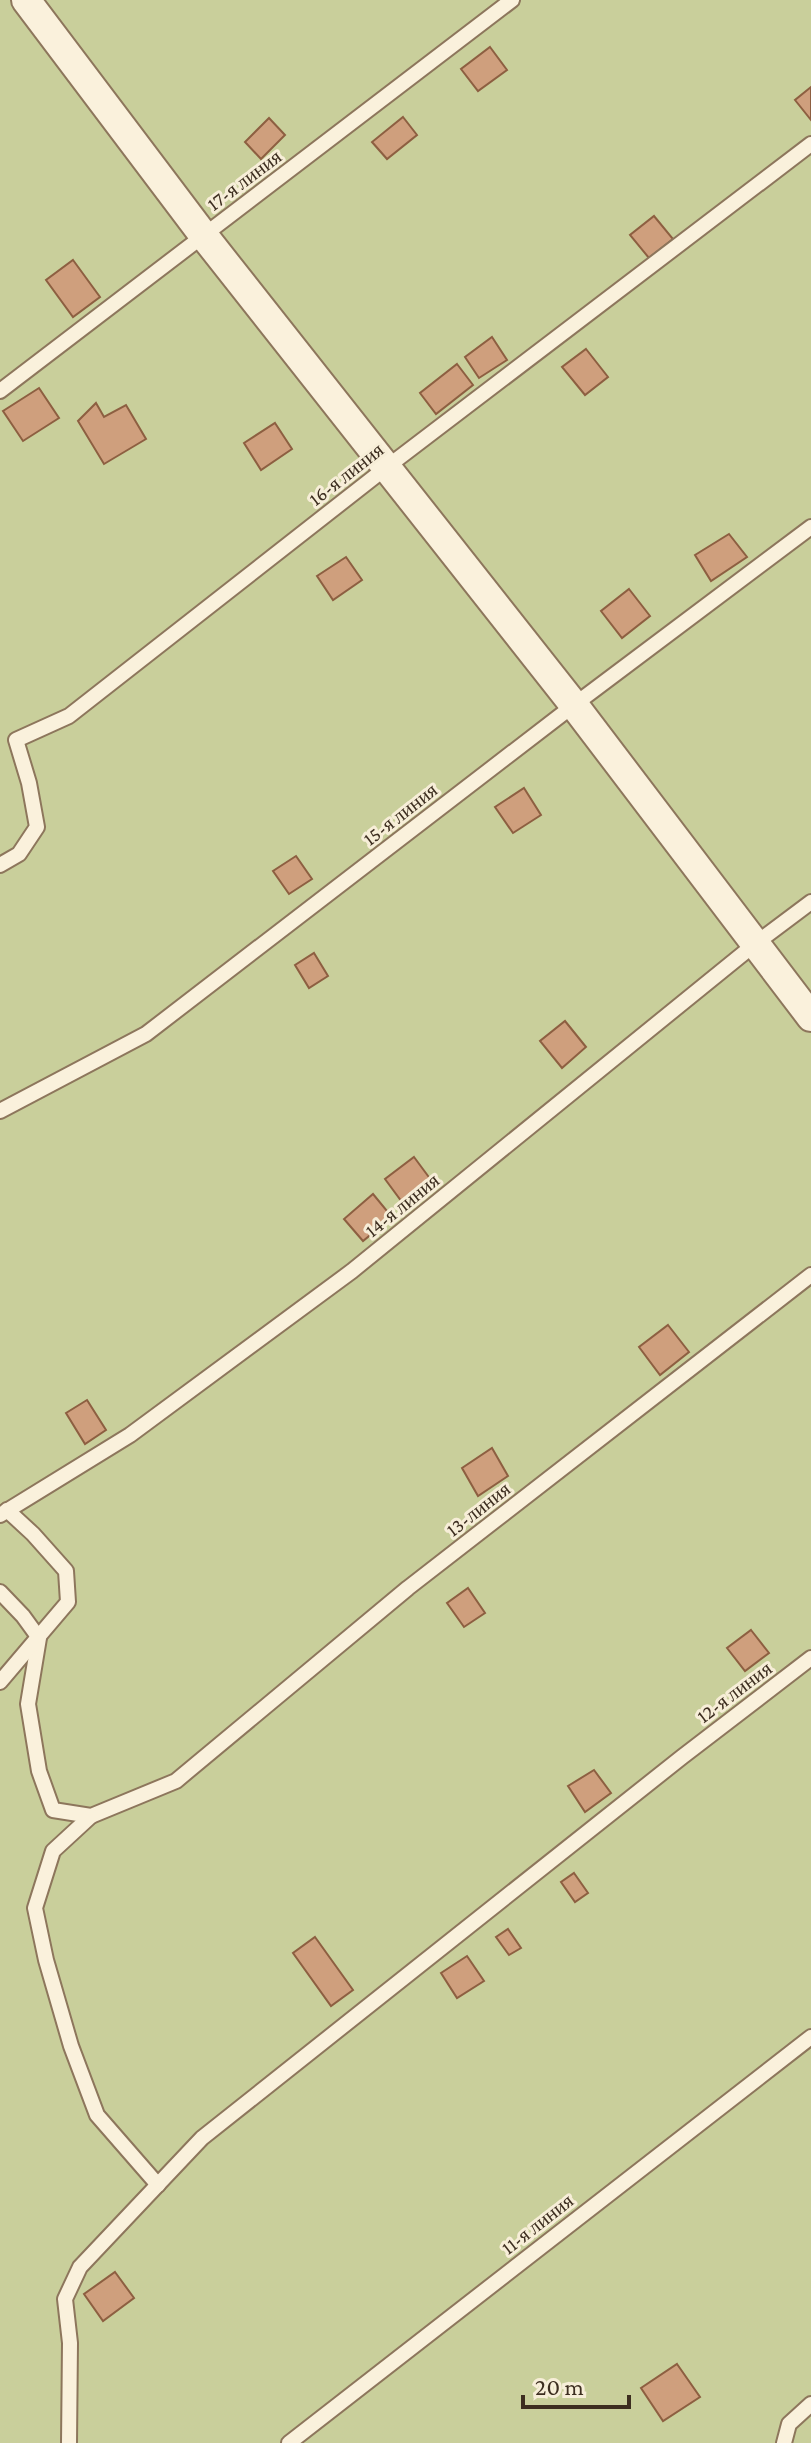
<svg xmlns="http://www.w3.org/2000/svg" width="811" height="2443" font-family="'Crimson Pro',serif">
<rect width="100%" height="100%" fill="#f0e4c8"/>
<rect fill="#c9cf9b" x="0" y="0" width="811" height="2443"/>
<g fill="#cf9f7d" stroke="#8d5f41" stroke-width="2">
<path d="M490,47L507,70L478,91L461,69Z"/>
<path d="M811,87V120L795,100Z"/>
<path d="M403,117L417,135L387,159L372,142Z"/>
<path d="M269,118L285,135L261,159L245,142Z"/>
<path d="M654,216L673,239L649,258L630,235Z"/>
<path d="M73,260L100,297L73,317L46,280Z"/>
<path d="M492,337L507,360L479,378L465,357Z"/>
<path d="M586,349L608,377L585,395L562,367Z"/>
<path d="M457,364L473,385L436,414L420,393Z"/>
<path d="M39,388L59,418L23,441L3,411Z"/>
<path d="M96,403L104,417L126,405L146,439L104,464L78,421Z"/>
<path d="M275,423L292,449L261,470L244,443Z"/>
<path d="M729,534L747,557L711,581L695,555Z"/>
<path d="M346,557L362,580L333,600L317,576Z"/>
<path d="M629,589L650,616L622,638L601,611Z"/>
<path d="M524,788L541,815L513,833L495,807Z"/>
<path d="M296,856L312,879L289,894L273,871Z"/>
<path d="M314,953L328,976L309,988L295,965Z"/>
<path d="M565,1021L586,1047L562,1068L540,1041Z"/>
<path d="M414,1157L431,1180L402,1202L385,1179Z"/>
<path d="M373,1194L392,1217L363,1241L344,1219Z"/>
<path d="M668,1325L689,1352L660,1375L639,1347Z"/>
<path d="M87,1400L106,1430L85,1444L66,1413Z"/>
<path d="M492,1448L508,1476L478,1496L462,1468Z"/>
<path d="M468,1588L485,1613L464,1627L447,1603Z"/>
<path d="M751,1630L769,1653L745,1671L727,1648Z"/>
<path d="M594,1770L611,1793L585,1812L568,1786Z"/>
<path d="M574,1873L588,1893L575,1902L561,1882Z"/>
<path d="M508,1929L521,1948L509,1955L496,1937Z"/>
<path d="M315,1937L353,1990L331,2006L293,1953Z"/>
<path d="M467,1956L484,1981L457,1998L441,1973Z"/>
<path d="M115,2272L134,2298L103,2321L84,2294Z"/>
<path d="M677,2364L700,2397L663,2421L641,2388Z"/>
</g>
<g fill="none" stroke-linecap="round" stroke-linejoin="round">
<g stroke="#8d765c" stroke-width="18">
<g id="lane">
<path d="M0,391L512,0"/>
<path d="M0,865L19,854L37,827L29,783L16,740L69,716L387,467L811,144"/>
<path d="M0,1111L146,1034L574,705L811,527"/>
<path d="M0,1515L130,1435L352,1271L755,944L811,902"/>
<path d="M0,1592L23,1616L39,1638L28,1704L39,1771L53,1810L91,1816L176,1781L408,1588L811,1275"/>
<path d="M0,1682L68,1602L66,1571L33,1534L7,1510"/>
<path d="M91,1816L53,1851L35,1908L46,1960L71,2046L97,2115L158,2185"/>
<path d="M69,2443L70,2343L65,2299L80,2267L202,2138L682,1757L811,1658"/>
<path d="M289,2443L811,2037"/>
<path d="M784,2443L789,2424L811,2404"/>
</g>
</g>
<g stroke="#8d765c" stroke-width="32">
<path id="street" d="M26,0L204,236L574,705L811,1017"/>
</g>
<use href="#lane" stroke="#faf1dc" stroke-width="14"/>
<use href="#street" stroke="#faf1dc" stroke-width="28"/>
</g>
<g text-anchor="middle" stroke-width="6" stroke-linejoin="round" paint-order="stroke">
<g font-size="20" fill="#3d2e20" stroke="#f7eed8">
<text transform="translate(244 180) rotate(-37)" y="7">17-я линия</text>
<text transform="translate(346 474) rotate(-38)" y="7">16-я линия</text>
<text transform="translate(400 814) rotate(-38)" y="7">15-я линия</text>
<text transform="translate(402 1205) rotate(-39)" y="7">14-я линия</text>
<text transform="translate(478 1509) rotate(-38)" y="7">13-линия</text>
<text transform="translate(734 1692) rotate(-37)" y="7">12-я линия</text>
<text transform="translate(537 2224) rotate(-38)" y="7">11-я линия</text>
</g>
</g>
<path d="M523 2395v12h106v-12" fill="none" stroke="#3d2e20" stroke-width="4"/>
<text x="535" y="2395" font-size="24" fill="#3d2e20" stroke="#f7eed8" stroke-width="6" paint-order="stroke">20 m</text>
</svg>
